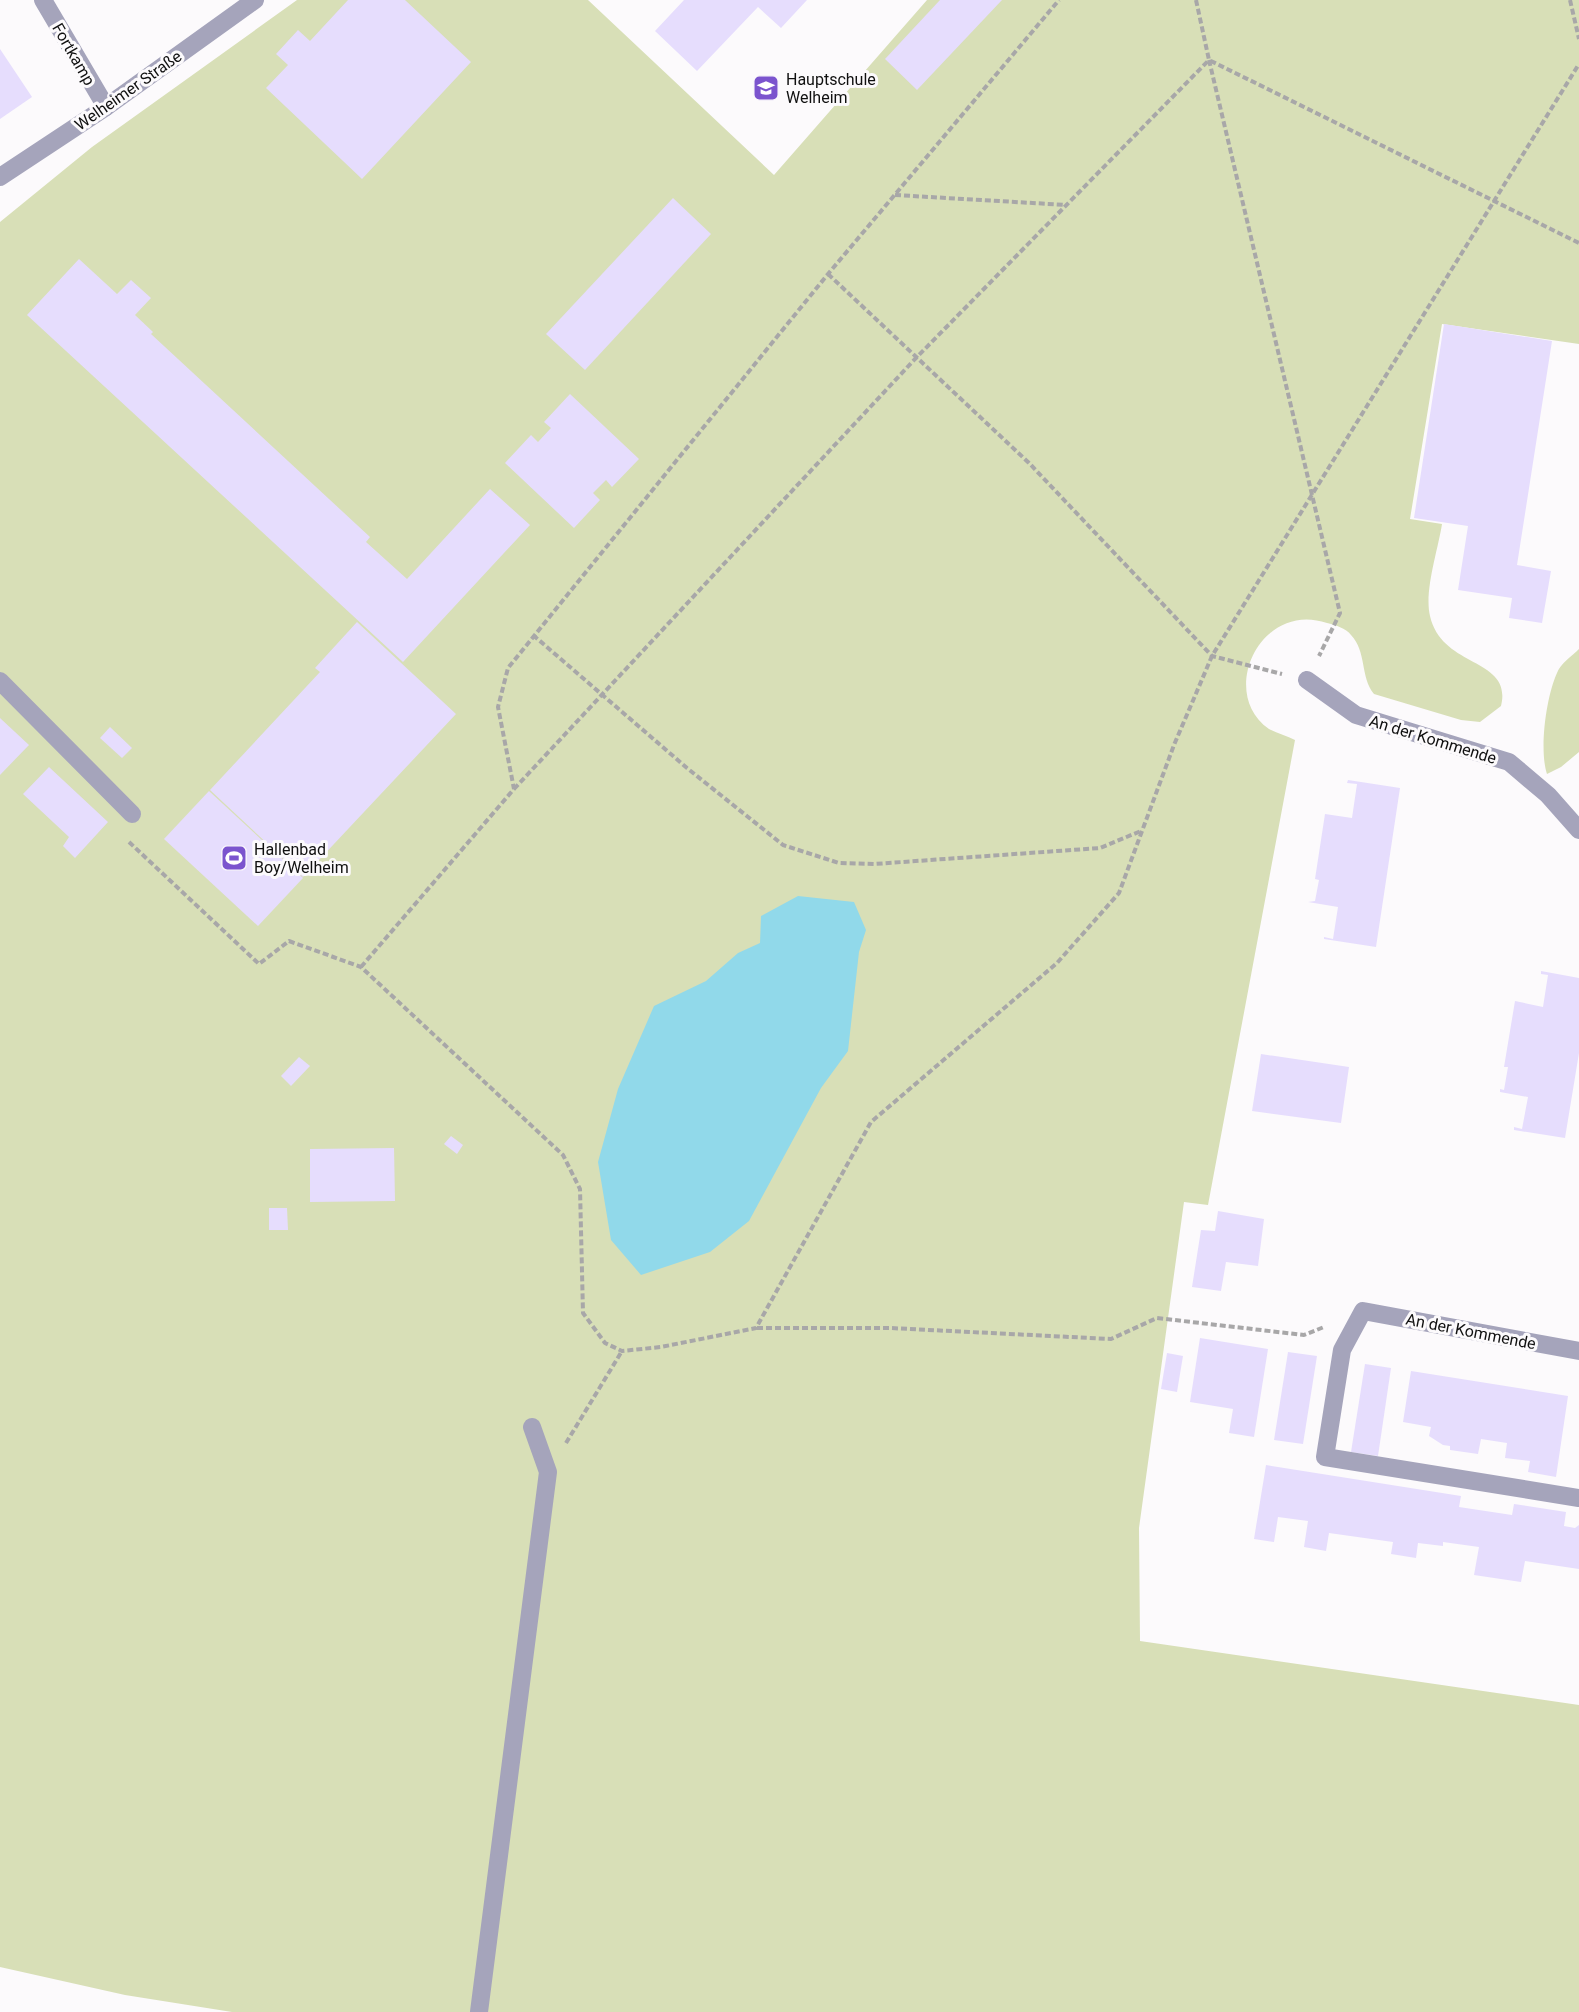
<svg xmlns="http://www.w3.org/2000/svg" width="1579" height="2012" font-family="Roboto,sans-serif">
<rect width="100%" height="100%" fill="#fcfafc"/>
<g fill="#d8dfb7">
<path d="M297,0H588L774,175L927,0H1579V344L1442,324L1410,519L1442,524C1438,550 1424,591 1430,616C1442,669 1513,657 1501,706L1480,722L1461,720L1374,694C1360,677 1367,652 1351,635C1346,628 1335,625 1327,623C1261,600 1217,693 1269,729C1277,733 1287,736 1295,740L1208,1205L1184,1202L1139,1528L1140,1641L1579,1705V2012H232L125,1995L0,1967V222L92,147Z"/>
<path d="M1579,649V752L1561,767L1547,774C1539,750 1546,697 1557,673C1560,664 1572,656 1579,649Z"/>
</g>
<path fill="#91d9ea" d="M798,896L854,902L866,930L859,952L848,1051L821,1088L749,1221L710,1252L641,1275L611,1240L598,1162L618,1089L654,1006L706,981L738,953L760,943L761,916Z"/>
<g fill="#e6ddfd">
<path d="M348,0H405L471,62L362,179L266,88L288,65L276,54L298,30L310,41Z"/>
<path d="M684,0H807L781,28L758,7L697,71L655,31Z"/>
<path d="M940,0H1002L917,90L885,59Z"/>
<path d="M0,49L32,97L0,119Z"/>
<path d="M673,198L711,234L585,370L546,334Z"/>
<path d="M79,259L117,294L131,280L151,298L135,315L153,332L151,334L370,537L366,542L407,579L490,489L530,525L403,662L27,315Z"/>
<path d="M1444,324L1552,341L1517,565L1551,571L1542,623L1509,618L1512,598L1458,590L1468,526L1414,518Z"/>
<path d="M570,394L639,459L612,487L606,480L593,493L600,500L574,528L505,463L531,435L538,442L551,428L544,422Z"/>
<path d="M357,622L456,714L303,877L210,790L320,672L315,668Z"/>
<path d="M0,718L29,745L0,775Z"/>
<path d="M110,727L132,748L122,758L100,738Z"/>
<path d="M49,767L108,822L75,858L63,846L69,837L23,794Z"/>
<path d="M1348,780L1400,788L1376,947L1324,939V937L1333,939L1338,907L1308,902L1315,901L1319,880L1315,879L1325,814L1352,818L1357,784L1347,783Z"/>
<path d="M209,791L303,878L258,926L164,839Z"/>
<path d="M1541,971L1579,978V1053L1565,1138L1514,1130V1127L1522,1129L1528,1097L1500,1092V1089L1504,1090L1508,1067H1504L1515,1001L1543,1007L1548,975L1541,974Z"/>
<path d="M1261,1054L1349,1067L1341,1123L1252,1111Z"/>
<path d="M299,1057L310,1066L291,1086L281,1076Z"/>
<path d="M451,1136L463,1145L457,1154L444,1144Z"/>
<path d="M394,1148L395,1201L310,1202V1149Z"/>
<path d="M269,1208H287L288,1230H269Z"/>
<path d="M1218,1211L1264,1219L1258,1266L1226,1262L1221,1291L1192,1287L1201,1230L1215,1231Z"/>
<path d="M1200,1338L1268,1349L1254,1437L1229,1433L1233,1409L1190,1402Z"/>
<path d="M1288,1352L1317,1356L1303,1444L1274,1440Z"/>
<path d="M1167,1353L1183,1356L1177,1392L1161,1389Z"/>
<path d="M1365,1364L1391,1368L1378,1456L1351,1452Z"/>
<path d="M1411,1371L1568,1396L1556,1477L1528,1472L1530,1461L1505,1458L1507,1443L1481,1439L1478,1454L1450,1450V1446L1443,1445L1429,1436L1431,1427L1403,1422Z"/>
<path d="M1266,1465L1461,1496L1459,1507L1512,1515L1514,1504L1566,1512L1564,1526L1575,1528L1579,1525V1569L1525,1561L1521,1582L1474,1575L1479,1547L1443,1542V1546L1418,1543L1416,1558L1391,1554L1393,1542L1329,1533L1326,1551L1304,1547L1308,1521L1278,1517L1274,1542L1254,1539Z"/>
</g>
<g fill="none" stroke-linecap="round" stroke-linejoin="round">
<g stroke="#a8a7a8" stroke-width="4" stroke-dasharray="6 3" stroke-linecap="butt">
<path d="M1196,0L1209,60L1579,243"/>
<path d="M1570,0L1579,39"/>
<path d="M1209,60L1340,613L1319,656"/>
<path d="M895,195L1067,205"/>
<path d="M828,274L1029,463L1212,656L1282,674"/>
<path d="M533,635L687,768L783,845L839,863L874,864L1100,848L1141,831"/>
<path d="M514,789L915,359L1209,60"/>
<path d="M129,842L259,964L289,941L361,967L563,1155L580,1189L583,1313L605,1343L622,1351L661,1347L756,1328L871,1122L1057,963L1119,893L1174,745L1212,656L1579,64"/>
<path d="M361,967L514,789L498,707L508,668L828,274L1059,0"/>
<path d="M757,1328H890L1111,1339L1157,1318L1304,1335L1324,1327"/>
<path d="M566,1443L622,1351"/>
</g>
<g stroke="#a5a4bb" stroke-width="18">
<path d="M43,0L106,107"/>
<path d="M0,177L106,107L255,0"/>
<path d="M1307,680L1356,715L1509,762L1548,795L1579,830"/>
<path d="M0,681L132,814"/>
<path d="M1579,1351L1363,1311L1342,1350L1325,1457L1579,1498"/>
<path d="M479,2012L548,1472L532,1427"/>
</g>
</g>
<defs>
<g id="school-square" transform="scale(1.35)"><rect x="-9" y="-9" width="18" height="18" rx="4" fill="#7b54ce" stroke="#fcfafc"/><path d="M0-5L7-2L0 1L-7-2ZM-4 1L0 2.5L4 1V4Q0 6-4 4Z" fill="#fff"/></g>
<g id="stadium-square" transform="scale(1.35)"><rect x="-9" y="-9" width="18" height="18" rx="4" fill="#7b54ce" stroke="#fcfafc"/><path d="M0-5a6.5 5 0 1 0 0 10a6.5 5 0 1 0 0-10ZM-3.5-1.8h7v3.6h-7Z" fill="#fff"/></g>
</defs>
<g fill-rule="evenodd">
<use href="#school-square" x="766" y="88"/>
<use href="#stadium-square" x="234" y="858"/>
</g>
<g text-anchor="middle" stroke-width="6" stroke-linejoin="round" paint-order="stroke">
<g font-size="16" fill="#101010" stroke="#fcfafc">
<text transform="translate(74 54) rotate(60)" y="6">Fortkamp</text>
<text transform="translate(128 90) rotate(-35)" y="6">Welheimer Straße</text>
<text transform="translate(1433 739) rotate(17)" y="6">An der Kommende</text>
<text transform="translate(1471 1331) rotate(11)" y="6">An der Kommende</text>
</g>
<g font-size="16" fill="#101010" stroke="#fcfafc" text-anchor="start">
<text x="786" y="85">Hauptschule<tspan x="786" dy="18">Welheim</tspan></text>
<text x="254" y="855">Hallenbad<tspan x="254" dy="18">Boy/Welheim</tspan></text>
</g>
</g>
</svg>
